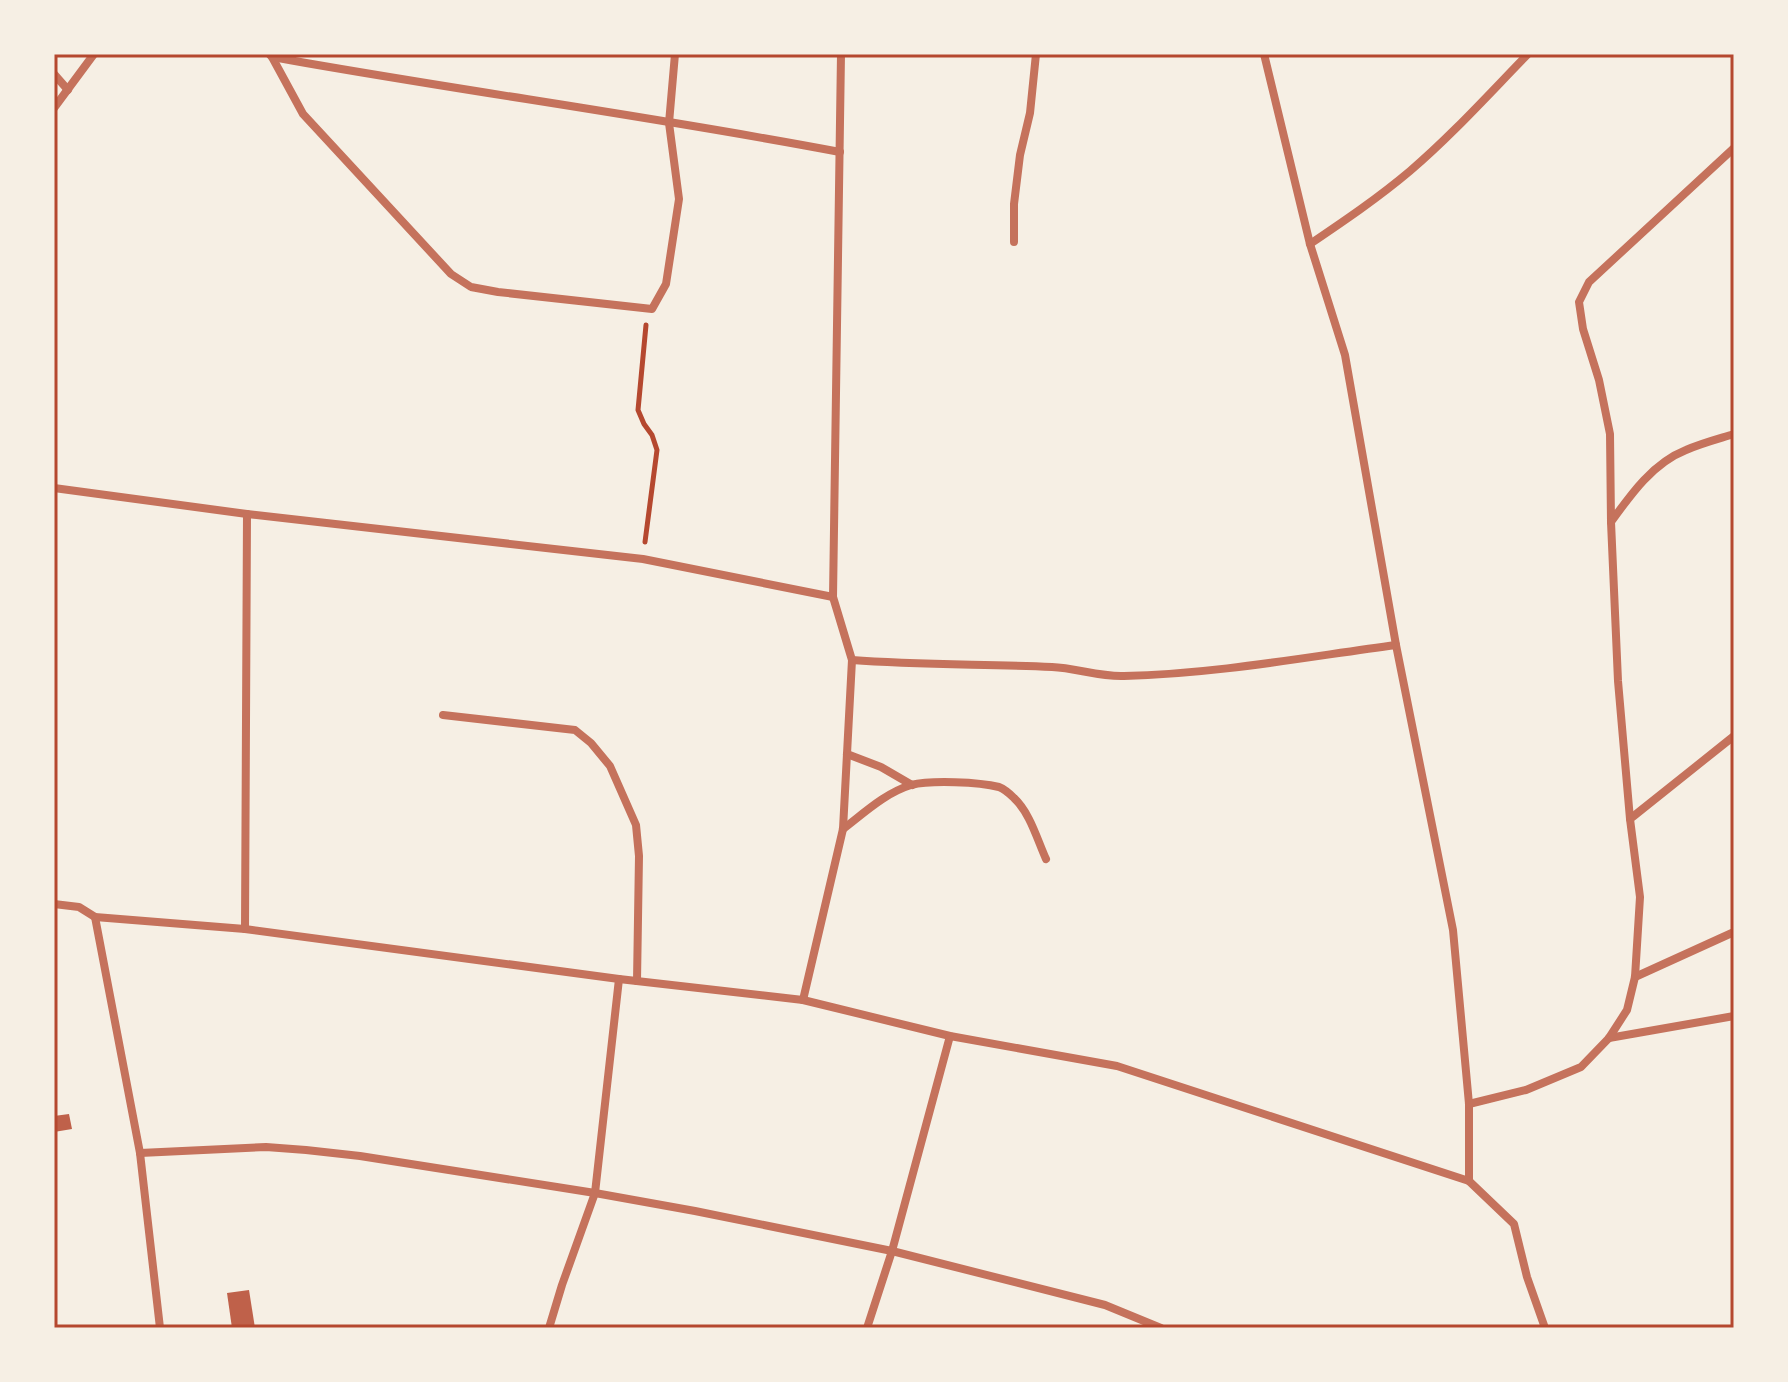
<svg xmlns="http://www.w3.org/2000/svg" width="1788" height="1382" font-family="'Playfair Display',serif">
<rect width="100%" height="100%" fill="#f6efe4"/>
<g fill="#bf614a">
<path d="M69,1114L72,1129L54,1132V1116Z"/>
<path d="M249,1290L255,1328H232L227,1293Z"/>
</g>
<g fill="none" stroke-linecap="round" stroke-linejoin="round">
<path stroke="#b5482f" stroke-width="5" d="M645,542L657,450L652,435L644,424L638,410L646,325"/>
<g stroke="#c5725c" stroke-width="8">
<path d="M1264,54L1310,244L1345,355L1396,645L1453,930L1469,1104V1181L1514,1224L1527,1277L1545,1328"/>
<path d="M270,55L272,57C461,91 651,116 840,152"/>
<path d="M272,57L303,114L451,274L471,287L498,292L652,309L666,284L679,199L669,123L675,54"/>
<path d="M54,74L68,90"/>
<path d="M54,108L94,54"/>
<path d="M1734,148L1589,282L1579,302L1583,329L1599,380L1610,434L1611,522C1631,494 1653,463 1686,450C1702,443 1718,439 1734,434"/>
<path d="M1014,242V204L1020,155L1030,113L1036,54"/>
<path d="M1310,244C1344,221 1378,198 1410,171C1452,135 1489,94 1528,54"/>
<path d="M54,488L247,514L643,559L833,597"/>
<path d="M1611,522L1618,681L1630,819"/>
<path d="M852,660C918,665 985,664 1052,667C1076,668 1100,677 1124,676C1215,674 1306,657 1396,645"/>
<path d="M443,715L575,730L591,743L610,766L636,825L639,856L637,981"/>
<path d="M847,754L881,767L912,785"/>
<path d="M843,829C864,813 885,793 911,785C931,780 979,782 999,787C1004,789 1010,794 1014,798C1030,813 1037,839 1046,859"/>
<path d="M54,904L79,907L95,917L245,929L619,979L803,1000L950,1036L1117,1066L1469,1181"/>
<path d="M95,917L140,1153L160,1328"/>
<path d="M245,929L247,514"/>
<path d="M1635,977L1734,932"/>
<path d="M803,1000L843,829L852,660L833,597L841,54"/>
<path d="M1609,1038L1734,1016"/>
<path d="M1469,1104L1526,1090L1581,1067L1609,1038L1627,1010L1635,977L1640,897L1630,819L1734,736"/>
<path d="M140,1153L266,1147L306,1150L360,1156L595,1193L695,1211L892,1251L1105,1305L1161,1328"/>
<path d="M549,1328L562,1285L595,1193L619,979"/>
<path d="M867,1328L892,1251L950,1036"/>
</g>
</g>
<rect width="1788" height="1382" fill="none" stroke="#f6efe4" stroke-width="112"/>
<rect x="56" y="56" width="1676" height="1270" fill="none" stroke="#b5482f" stroke-width="3"/>
</svg>
